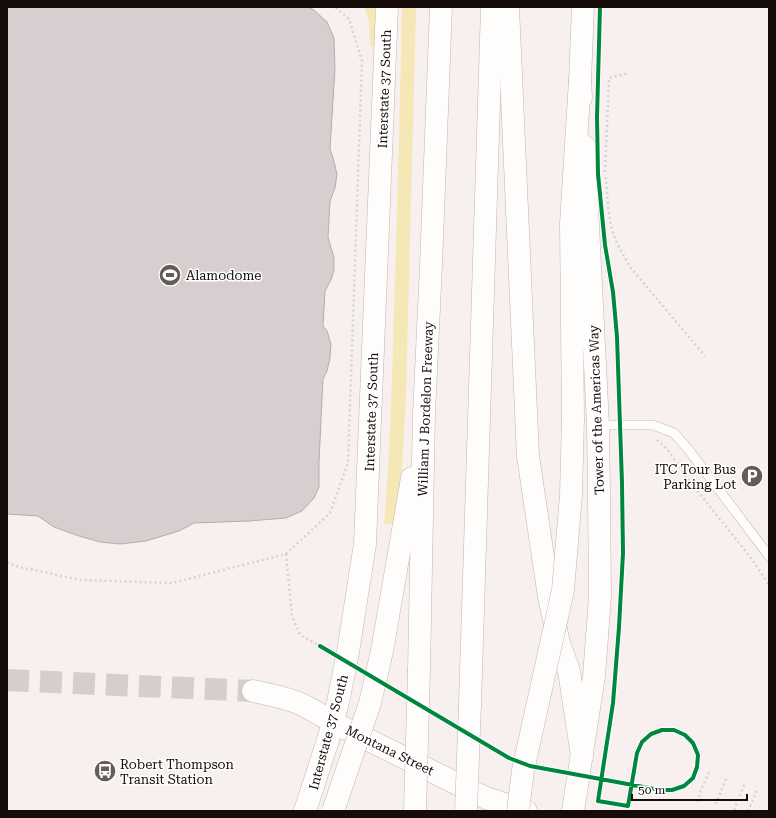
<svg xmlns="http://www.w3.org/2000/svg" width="776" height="818" font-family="'Roboto Serif',serif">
<rect width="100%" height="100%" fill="#f8f0ee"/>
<g fill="#f5e7b6">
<path d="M364,7H375V42L374,47L370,46C370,33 370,19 364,7Z"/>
<path d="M402,7H416L406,396L399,524H384C390,453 392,383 394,312C397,211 400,109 402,7Z"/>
</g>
<path fill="#d8cecf" stroke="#b6acae" d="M7,7H308L314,10L327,22L334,38L335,68L330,149L333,158L337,174L335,188L330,201L328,237L334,258V270L331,280L325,291L323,326L327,331L331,344L330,358L327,371L323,379L319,462V487L314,498L302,511L286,518L249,521L194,523L179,531L146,541L120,544L100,542L79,536L54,527L38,516L7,514Z"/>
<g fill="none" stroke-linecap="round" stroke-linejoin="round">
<path stroke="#d6cecc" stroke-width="22" stroke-dasharray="22 11" stroke-linecap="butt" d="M7,680L253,691"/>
<g stroke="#beb5b3" stroke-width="10">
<path id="lane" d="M598,425H653L674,433L688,449L769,556"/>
</g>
<g stroke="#beb5b3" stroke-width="23">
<g id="secondary">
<path d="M581,98L580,80L583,7"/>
<path d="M253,691C268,694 282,697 296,702C309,707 321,715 332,722L486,798L526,811"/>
<path d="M305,811L328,740L338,702L348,652L365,544L387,7"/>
<path d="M573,811L594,676L600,597L599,494L598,425L584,146"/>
</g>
</g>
<g stroke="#beb5b3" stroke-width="23">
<g id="highway">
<path d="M508,7L528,456L549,597L559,643L569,671L582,756"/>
<path d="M573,419L571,224L580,80"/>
<path d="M382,651L412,478"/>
<path d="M419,670L424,414L431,265L441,7"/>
<path d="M470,704L492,7"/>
</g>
</g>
<g stroke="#d5d2d2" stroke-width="2.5" stroke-dasharray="2 3" stroke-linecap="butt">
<path d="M605,172L609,78L628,73"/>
<path d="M606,177C607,195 608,215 613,233C617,245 624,256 630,267L705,356"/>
<path d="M657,440L667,449L691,483L751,558L769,585"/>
<path d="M286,554L292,616L300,635L320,646"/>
<path d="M7,562L15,566L81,580L172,583L286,554L330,513L348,463L362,61L349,19L335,7"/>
<path d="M698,802L701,790L710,770"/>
<path d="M716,804L727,776"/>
<path d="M734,810L745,783"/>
<path d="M748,811L758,788"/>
</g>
<use href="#lane" stroke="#fefdfc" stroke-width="9"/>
<use href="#secondary" stroke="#fefdfc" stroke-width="22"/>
<use href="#highway" stroke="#fefdfc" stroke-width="22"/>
<g stroke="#beb5b3" stroke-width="23" stroke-linecap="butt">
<g id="highway-bridge">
<path d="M333,811L370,703L382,651"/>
<path d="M415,811L419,670"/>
<path d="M466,811L470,704"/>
<path d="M518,811L523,770L563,590L571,495L573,419"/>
</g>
</g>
<use href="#highway-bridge" stroke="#fefdfc" stroke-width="22"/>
<g stroke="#fff" stroke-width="6">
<path id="cycleway" d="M320,646L509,758L530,766L660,790H672L684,786L693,778L697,767L698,755L693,743L685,735L674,730H662L651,734L642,742L637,753L628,806L598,801L613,703L619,627L623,553L622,483L617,337L613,292L605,245L598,174L597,117L600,7"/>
</g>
<use href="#cycleway" stroke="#00873e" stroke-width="4"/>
</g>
<defs>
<g id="stadium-disc" transform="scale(1.15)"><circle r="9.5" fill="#655c5a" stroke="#fff"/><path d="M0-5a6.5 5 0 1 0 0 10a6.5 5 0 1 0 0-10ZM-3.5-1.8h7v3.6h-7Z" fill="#fff"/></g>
<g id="parking-disc" transform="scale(1.15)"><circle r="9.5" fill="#655c5a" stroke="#fff"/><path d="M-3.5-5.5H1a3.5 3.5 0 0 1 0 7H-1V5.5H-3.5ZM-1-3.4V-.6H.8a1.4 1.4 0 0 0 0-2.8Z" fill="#fff"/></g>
<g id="bus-disc" transform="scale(1.15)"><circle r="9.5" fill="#655c5a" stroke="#fff"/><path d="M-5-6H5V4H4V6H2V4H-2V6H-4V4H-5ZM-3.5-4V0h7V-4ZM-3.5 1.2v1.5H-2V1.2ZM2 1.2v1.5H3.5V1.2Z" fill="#fff"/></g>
</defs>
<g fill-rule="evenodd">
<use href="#stadium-disc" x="170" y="275"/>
<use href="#parking-disc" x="752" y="476"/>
<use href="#bus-disc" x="105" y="771"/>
</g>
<g text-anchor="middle" stroke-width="3" stroke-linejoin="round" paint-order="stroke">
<g font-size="13" fill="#160c0a" stroke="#fff">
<text transform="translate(384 89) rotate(-88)" y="5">Interstate 37 South</text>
<text transform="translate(425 409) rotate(-88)" y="5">William J Bordelon Freeway</text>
<text transform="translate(596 410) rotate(-92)" y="5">Tower of the Americas Way</text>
<text transform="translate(371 412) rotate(-88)" y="5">Interstate 37 South</text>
<text transform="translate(328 732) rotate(-75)" y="5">Interstate 37 South</text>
<text transform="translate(390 750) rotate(26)" y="5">Montana Street</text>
</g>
<g font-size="13" fill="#160c0a" stroke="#fff" text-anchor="start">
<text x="186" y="280">Alamodome</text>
<text x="736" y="474" text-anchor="end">ITC Tour Bus<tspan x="736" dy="15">Parking Lot</tspan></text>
<text x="120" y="769">Robert Thompson<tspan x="120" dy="15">Transit Station</tspan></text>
</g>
</g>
<rect width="776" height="818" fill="none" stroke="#160c0a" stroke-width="16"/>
<path d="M632 794v6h115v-6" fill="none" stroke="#160c0a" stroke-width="2"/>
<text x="638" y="794" font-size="12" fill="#160c0a" stroke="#ffffff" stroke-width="3" paint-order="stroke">50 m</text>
</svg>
